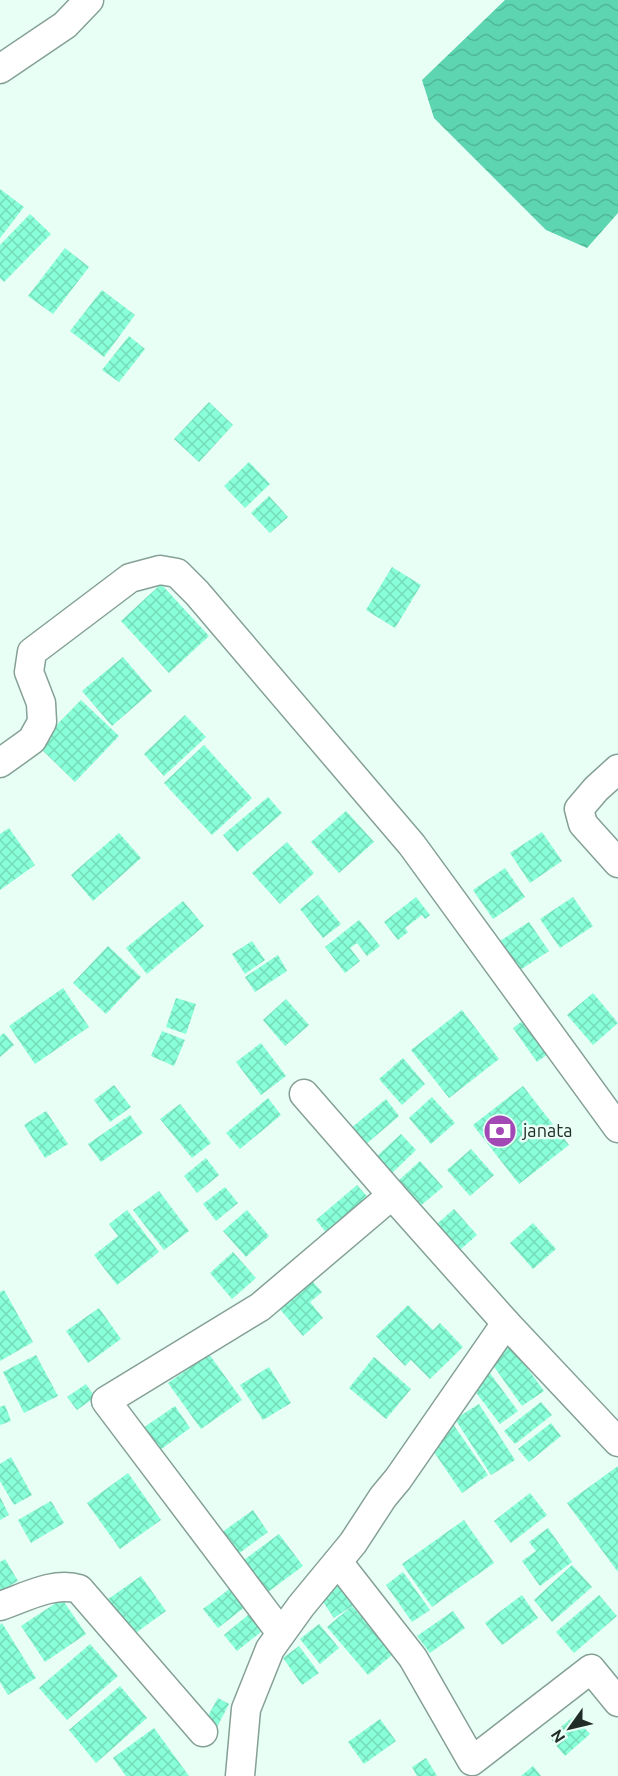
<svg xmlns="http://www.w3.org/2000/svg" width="618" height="1776" font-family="Ubuntu,sans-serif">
<defs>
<pattern id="water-waves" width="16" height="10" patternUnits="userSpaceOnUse" patternTransform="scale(1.5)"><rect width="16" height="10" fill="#5cd5b0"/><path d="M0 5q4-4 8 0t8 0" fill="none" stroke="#50b797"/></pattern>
<pattern id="building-cross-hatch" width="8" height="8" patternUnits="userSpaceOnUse" patternTransform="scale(1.5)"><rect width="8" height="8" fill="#88ffd8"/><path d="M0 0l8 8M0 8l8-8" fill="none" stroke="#75dbb9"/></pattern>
</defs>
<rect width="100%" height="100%" fill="#e8fff6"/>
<path fill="url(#water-waves)" d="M505,0H618V213L587,248L546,230L434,118L422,80Z"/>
<g fill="url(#building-cross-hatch)">
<path d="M0,189L24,207L0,238Z"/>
<path d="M30,214L51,234L4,282L0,278V245Z"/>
<path d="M65,248L89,267L53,314L28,296Z"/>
<path d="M102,290L135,315L104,357L70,331Z"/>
<path d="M129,336L145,349L119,382L102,370Z"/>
<path d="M209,402L233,425L199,462L174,439Z"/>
<path d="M249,462L270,484L245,508L224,486Z"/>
<path d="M269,496L288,517L270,533L251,513Z"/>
<path d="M392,567L421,585L395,628L366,610Z"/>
<path d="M161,584L209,636L169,673L121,621Z"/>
<path d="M123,657L152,691L112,726L82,691Z"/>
<path d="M81,700L119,736L75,782L37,745Z"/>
<path d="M185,715L206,737L164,776L144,754Z"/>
<path d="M204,745L252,798L212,835L164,783Z"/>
<path d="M268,797L282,813L237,852L223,835Z"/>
<path d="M346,811L374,842L339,873L311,842Z"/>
<path d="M9,828L35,865L0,890V834Z"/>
<path d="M542,832L562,861L530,883L510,853Z"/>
<path d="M119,833L141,858L93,901L71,875Z"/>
<path d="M287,842L314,873L280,904L252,873Z"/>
<path d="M505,868L525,897L493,919L473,890Z"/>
<path d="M318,895L341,924L323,938L300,909Z"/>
<path d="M416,897L430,915L425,919L422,915L405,928L408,932L398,940L384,922Z"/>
<path d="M573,897L593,926L560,948L540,919Z"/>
<path d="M183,901L204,926L147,974L126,948Z"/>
<path d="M359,920L380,946L367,956L357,943L350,948L360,961L345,973L325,947Z"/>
<path d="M529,922L549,951L517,972L497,943Z"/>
<path d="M252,941L265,960L245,974L232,954Z"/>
<path d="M108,946L141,977L106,1014L73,983Z"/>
<path d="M278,955L287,971L255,992L245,977Z"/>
<path d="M63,988L89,1027L35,1064L9,1026Z"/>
<path d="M593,993L618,1023L593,1045L567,1015Z"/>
<path d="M176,998L196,1004L186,1034L166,1027Z"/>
<path d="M286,999L309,1025L285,1046L263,1020Z"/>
<path d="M462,1010L499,1059L449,1098L411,1050Z"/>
<path d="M532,1014L556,1048L537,1062L513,1028Z"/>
<path d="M162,1031L185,1040L174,1066L151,1056Z"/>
<path d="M4,1033L14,1045L0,1057V1036Z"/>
<path d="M261,1043L286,1076L261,1095L236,1062Z"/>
<path d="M403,1058L425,1084L402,1105L379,1079Z"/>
<path d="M114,1085L131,1107L110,1122L94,1100Z"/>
<path d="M523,1086L569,1145L519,1184L473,1125Z"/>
<path d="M432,1097L455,1123L431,1144L409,1118Z"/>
<path d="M268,1098L281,1115L240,1149L226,1133Z"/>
<path d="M386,1099L399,1116L358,1151L344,1134Z"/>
<path d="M180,1104L211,1143L192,1158L160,1119Z"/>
<path d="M46,1111L68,1144L45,1158L24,1125Z"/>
<path d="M130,1115L143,1133L101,1162L88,1144Z"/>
<path d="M401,1134L416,1150L389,1176L374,1159Z"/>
<path d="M471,1149L494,1175L470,1196L447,1170Z"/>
<path d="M206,1158L219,1175L197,1193L184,1176Z"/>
<path d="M420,1161L443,1187L419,1207L397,1182Z"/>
<path d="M357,1185L371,1201L329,1236L316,1220Z"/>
<path d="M225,1187L238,1203L216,1221L203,1204Z"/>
<path d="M159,1191L189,1231L164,1250L133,1210Z"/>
<path d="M454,1209L477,1235L453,1256L430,1230Z"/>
<path d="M127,1210L159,1252L117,1285L94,1255L118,1236L109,1224Z"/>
<path d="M247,1210L269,1236L246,1257L223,1231Z"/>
<path d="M533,1223L556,1249L533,1269L510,1243Z"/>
<path d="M233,1252L256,1278L232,1299L210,1273Z"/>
<path d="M304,1272L322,1292L310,1302L323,1318L303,1336L272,1300Z"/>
<path d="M4,1290L33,1342L0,1361V1292Z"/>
<path d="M408,1305L433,1330L440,1323L463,1347L430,1379L411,1360L405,1366L376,1336Z"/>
<path d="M99,1308L121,1339L88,1363L66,1331Z"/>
<path d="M511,1346L544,1391L522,1406L490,1361Z"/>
<path d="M209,1354L242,1400L201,1429L168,1383Z"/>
<path d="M36,1355L58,1396L24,1413L3,1372Z"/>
<path d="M374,1357L411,1389L386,1419L349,1388Z"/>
<path d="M269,1367L291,1403L263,1420L240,1385Z"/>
<path d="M489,1372L518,1411L500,1424L471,1386Z"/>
<path d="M86,1384L95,1397L77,1410L67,1397Z"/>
<path d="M541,1402L552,1415L515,1444L504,1431Z"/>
<path d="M479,1404L515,1460L491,1475L455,1419Z"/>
<path d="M5,1405L11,1421L0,1425V1407Z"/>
<path d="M175,1406L190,1428L152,1456L136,1433Z"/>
<path d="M551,1423L561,1436L529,1462L518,1449Z"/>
<path d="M453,1424L488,1475L462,1493L427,1442Z"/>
<path d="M11,1457L32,1495L14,1505L0,1481V1464Z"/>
<path d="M618,1466V1572L567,1503Z"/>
<path d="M128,1473L161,1520L120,1549L87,1503Z"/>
<path d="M530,1493L547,1515L511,1543L494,1521Z"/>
<path d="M0,1497L9,1515L0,1520Z"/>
<path d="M51,1501L64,1523L31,1543L18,1520Z"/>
<path d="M253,1510L268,1532L230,1560L214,1538Z"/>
<path d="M464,1520L494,1563L432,1607L402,1564Z"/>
<path d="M548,1528L572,1562L540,1586L522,1561L536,1551L529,1542Z"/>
<path d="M279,1534L303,1566L260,1598L236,1566Z"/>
<path d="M5,1559L18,1581L0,1591V1562Z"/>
<path d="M572,1565L592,1587L552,1622L534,1600Z"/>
<path d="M403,1572L430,1610L412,1622L386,1585Z"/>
<path d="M141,1576L166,1611L126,1640L101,1604Z"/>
<path d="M340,1583L354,1605L352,1606L368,1624L373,1620L398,1650L368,1675L327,1627L352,1606L334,1618L319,1596Z"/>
<path d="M236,1584L250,1603L218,1628L203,1609Z"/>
<path d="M522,1595L538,1618L502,1645L485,1623Z"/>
<path d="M599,1595L617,1616L574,1653L556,1632Z"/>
<path d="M62,1599L86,1634L45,1662L21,1626Z"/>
<path d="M254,1610L267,1627L237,1651L224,1635Z"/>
<path d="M453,1611L465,1628L430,1653L417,1636Z"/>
<path d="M2,1623L36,1678L8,1695L0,1682V1625Z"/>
<path d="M319,1624L339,1648L320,1664L300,1639Z"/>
<path d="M90,1644L118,1676L67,1720L39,1688Z"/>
<path d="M299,1646L319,1673L302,1685L283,1658Z"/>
<path d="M120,1686L147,1718L96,1763L69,1730Z"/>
<path d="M218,1698L229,1704L215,1731L203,1725Z"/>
<path d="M574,1716L590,1734L565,1756L549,1737Z"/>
<path d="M380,1719L396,1741L364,1764L348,1742Z"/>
<path d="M154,1728L189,1776H126L113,1758Z"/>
<path d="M426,1758L437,1776H417L412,1767Z"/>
<path d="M533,1766L541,1776H521Z"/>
</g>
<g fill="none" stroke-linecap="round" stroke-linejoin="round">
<g stroke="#85a096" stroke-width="31">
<g id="minor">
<path d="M0,69L65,25L89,0"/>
<path d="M0,763L32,740L42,722L41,703L29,672L32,652L130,578L160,570L177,573L197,593L412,845L618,1128"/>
<path d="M618,769L596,789L579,809L583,824L618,863"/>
<path d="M506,1323L618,1442"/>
<path d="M338,1562L413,1658L472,1761L591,1669L618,1702"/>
<path d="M0,1606C24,1598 54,1581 79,1589L203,1732"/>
<path d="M281,1633L106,1401L260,1307L392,1195L304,1094"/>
<path d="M240,1776L246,1709L270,1649L301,1606L353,1543L383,1497L398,1479L506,1323L392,1195"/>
</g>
</g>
<use href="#minor" stroke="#fff" stroke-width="28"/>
</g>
<defs>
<g id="bank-disc" transform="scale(1.725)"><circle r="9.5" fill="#a249b6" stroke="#e8fff6"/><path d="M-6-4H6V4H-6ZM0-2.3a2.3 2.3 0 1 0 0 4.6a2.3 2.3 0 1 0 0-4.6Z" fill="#fff"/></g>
</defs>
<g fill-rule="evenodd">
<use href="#bank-disc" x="500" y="1131"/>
</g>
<g text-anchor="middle" stroke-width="5" stroke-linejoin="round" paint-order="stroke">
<g font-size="18" fill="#212c28" stroke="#e8fff6" text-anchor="start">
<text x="523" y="1137">janata</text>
</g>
</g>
<g transform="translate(570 1728) rotate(236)" stroke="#e8fff6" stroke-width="4.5" paint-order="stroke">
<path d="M0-4.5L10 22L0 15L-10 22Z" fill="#212c28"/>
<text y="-9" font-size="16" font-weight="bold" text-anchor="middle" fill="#212c28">N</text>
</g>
</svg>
